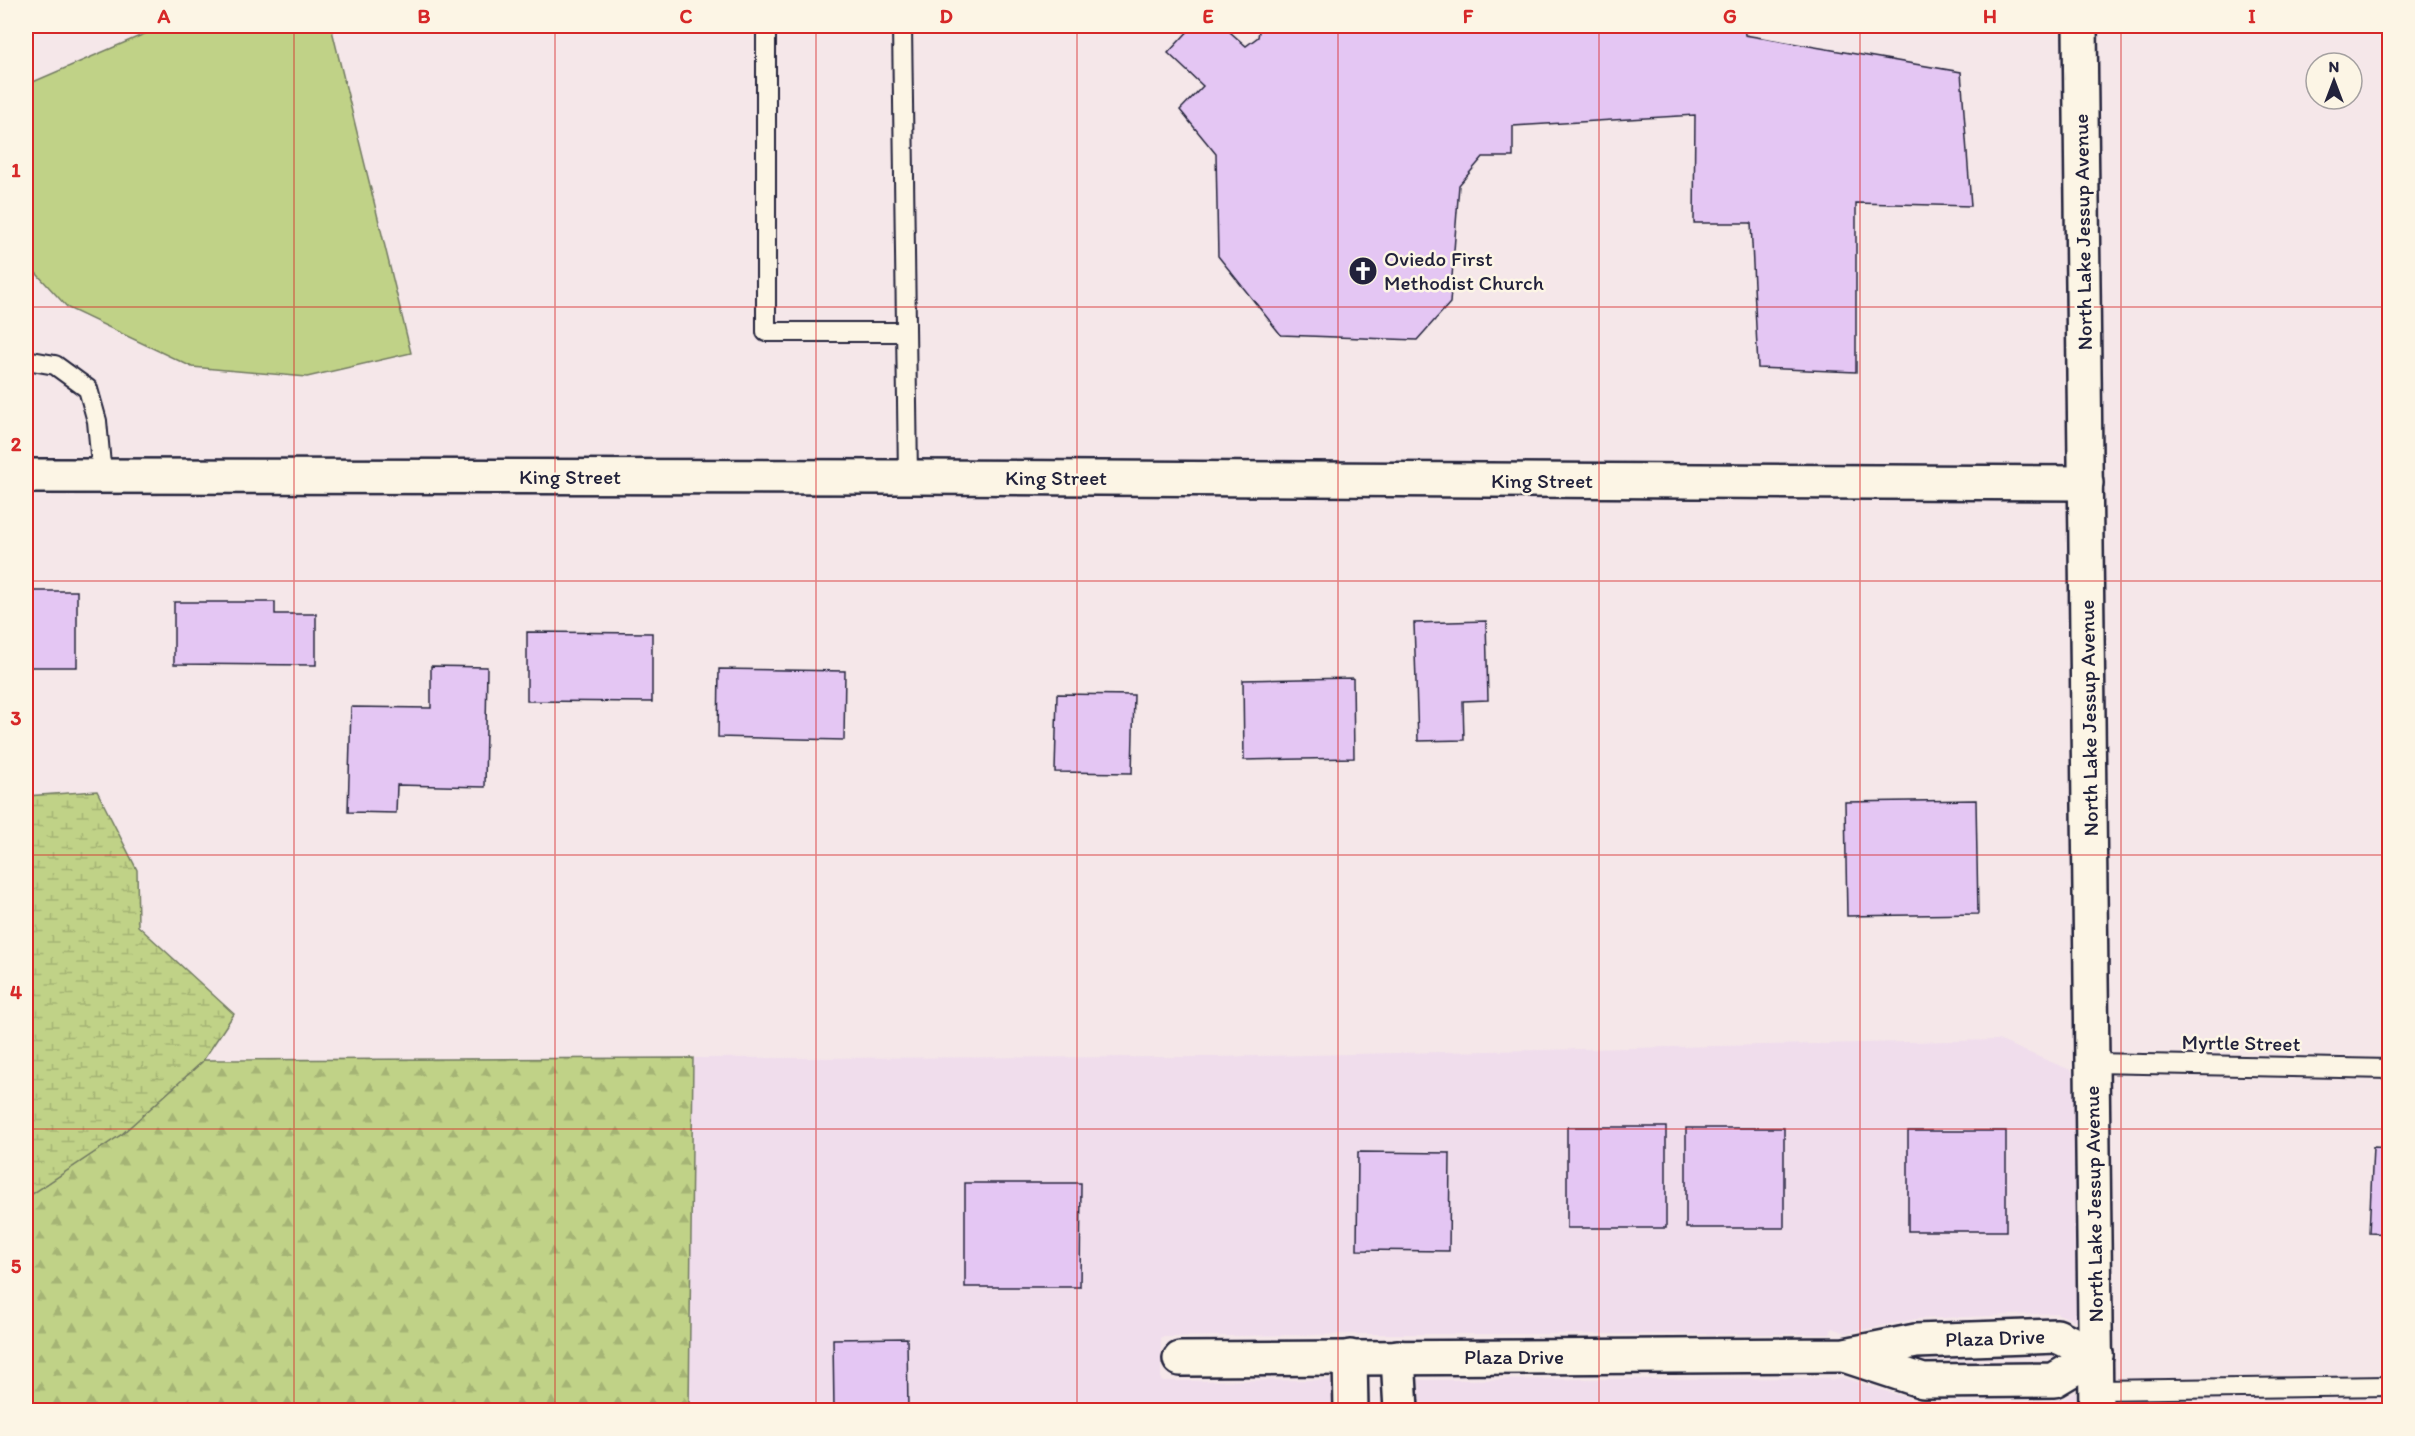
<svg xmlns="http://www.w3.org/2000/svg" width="2415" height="1436" font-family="Itim,sans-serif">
<defs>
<pattern id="forest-firs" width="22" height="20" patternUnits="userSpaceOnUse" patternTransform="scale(1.5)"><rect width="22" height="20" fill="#c0d287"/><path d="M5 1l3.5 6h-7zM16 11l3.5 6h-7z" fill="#a5b475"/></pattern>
<pattern id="wetland-marsh" width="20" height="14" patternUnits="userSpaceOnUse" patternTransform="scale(1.5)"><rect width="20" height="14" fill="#c0d287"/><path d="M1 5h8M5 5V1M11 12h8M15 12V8" fill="none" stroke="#a5b475"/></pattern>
</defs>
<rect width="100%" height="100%" fill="#f5e7e9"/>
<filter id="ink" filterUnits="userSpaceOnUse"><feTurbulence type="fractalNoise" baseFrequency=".0167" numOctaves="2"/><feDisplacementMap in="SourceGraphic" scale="12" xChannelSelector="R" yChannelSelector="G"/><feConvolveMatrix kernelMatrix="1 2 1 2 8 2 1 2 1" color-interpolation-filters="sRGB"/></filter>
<g filter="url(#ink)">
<g fill="#f0ddec">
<path d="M1998,1040L2073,1071L2076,1321L2056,1313L1916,1319L1846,1333L1832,1328L1830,1334H1369L1161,1337V1381L1331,1380L1333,1410H689L693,1058L1214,1057Z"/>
<path d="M1829,1378L1830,1381L1844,1378L1923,1403L2054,1402L2064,1399L2076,1392L2077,1410H1420L1419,1380Z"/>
</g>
<path fill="url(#forest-firs)" stroke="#717a61" stroke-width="1.5" d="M693,1058L689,1410H26V1198L122,1134L203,1060Z"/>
<path fill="url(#wetland-marsh)" stroke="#717a61" stroke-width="1.5" d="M97,791L137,870L138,926L234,1014L202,1062L122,1134L26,1198V796Z"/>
<path fill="#c0d287" stroke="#717a61" stroke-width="1.5" d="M163,26H331L411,353L307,377L192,367L68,308L26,262V85Z"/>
<g fill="#e4c6f3" stroke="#22223b" stroke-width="1.5">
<path d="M1193,26H1223L1246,46L1258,37L1260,26H1744L1745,35L1961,72L1971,206L1856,203V372L1758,368L1751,223H1694L1695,115L1513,126V157H1483L1459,185L1450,303L1417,340L1281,335L1218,256L1216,154L1180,110L1203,86L1168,53Z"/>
<rect x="26" y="591" width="51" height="76"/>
<path d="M174,602H275V614H316V665L174,664Z"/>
<path d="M1486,621L1488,700L1463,701L1464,740L1418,741L1414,623Z"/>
<path d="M527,632L652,633V702L527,701Z"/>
<path d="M431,666L487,667L485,787L397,785L396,813L348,812L351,707L431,708Z"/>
<path d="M719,669L845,671L844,740L718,737Z"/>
<path d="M1353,678L1354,758L1244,760L1243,680Z"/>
<path d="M1057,694L1134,695L1132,773L1055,772Z"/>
<path d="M1976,800L1978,914L1847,916L1845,802Z"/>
<rect x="1567" y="1127" width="99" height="101"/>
<rect x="1686" y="1128" width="98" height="100"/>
<rect x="1908" y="1131" width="98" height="100"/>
<path d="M2373,1147L2390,1148V1234L2369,1233Z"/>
<path d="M1358,1152L1450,1153L1449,1251L1357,1250Z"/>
<path d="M965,1183H1081L1080,1287H965Z"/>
<path d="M907,1338L908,1410H834L833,1339Z"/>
</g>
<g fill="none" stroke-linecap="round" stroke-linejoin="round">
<g stroke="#22223b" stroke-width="22">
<g id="lane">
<path d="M766,26V332H906"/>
<path d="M902,26L908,477"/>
<path d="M26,360L55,365L88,389L97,421L102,476"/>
<path d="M2093,1063L2390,1069"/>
<path d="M2096,1390L2390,1386"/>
</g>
</g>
<g stroke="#22223b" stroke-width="38">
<g id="street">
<path d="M26,476L908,477L2086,483"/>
<path d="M1847,1356L1923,1381L2054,1380L2096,1355"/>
<path d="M1350,1357L1351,1410"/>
<path d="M1398,1357L1401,1410"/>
<path d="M1180,1359L1845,1355L1916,1341L2057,1336L2096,1355"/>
</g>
</g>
<g stroke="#22223b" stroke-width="38">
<path id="secondary" d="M2080,26L2096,1410"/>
</g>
<use href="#lane" stroke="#fcf5e5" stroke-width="18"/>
<use href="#street" stroke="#fcf5e5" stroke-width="33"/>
<use href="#secondary" stroke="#fcf5e5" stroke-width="33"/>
</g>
</g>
<path fill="none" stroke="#d62828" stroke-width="1.5" stroke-opacity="0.55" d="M294,26V1410M555,26V1410M816,26V1410M1077,26V1410M1338,26V1410M1599,26V1410M1860,26V1410M2121,26V1410M26,307H2390M26,581H2390M26,855H2390M26,1129H2390"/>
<defs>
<g id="church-disc" transform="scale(1.5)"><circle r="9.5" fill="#22223b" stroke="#fcf5e5"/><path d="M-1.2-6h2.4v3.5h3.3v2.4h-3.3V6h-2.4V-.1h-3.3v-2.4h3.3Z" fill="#fff"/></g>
</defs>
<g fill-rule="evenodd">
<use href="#church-disc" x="1363" y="271"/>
</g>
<g text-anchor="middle" stroke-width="5" stroke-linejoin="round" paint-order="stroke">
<g font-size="21" fill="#22223b" stroke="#fcf5e5">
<text transform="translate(2083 232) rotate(-91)" y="7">North Lake Jessup Avenue</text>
<text x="570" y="484">King Street</text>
<text x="1056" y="485">King Street</text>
<text x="1542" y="488">King Street</text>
<text transform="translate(2089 718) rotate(-91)" y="7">North Lake Jessup Avenue</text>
<text transform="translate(2241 1043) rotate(1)" y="7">Myrtle Street</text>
<text transform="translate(2094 1204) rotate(-91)" y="7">North Lake Jessup Avenue</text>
<text transform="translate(1995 1338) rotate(-2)" y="7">Plaza Drive</text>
<text x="1514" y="1364">Plaza Drive</text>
</g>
<g font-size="21" fill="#22223b" stroke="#fcf5e5" text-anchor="start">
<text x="1384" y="266">Oviedo First<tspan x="1384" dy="24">Methodist Church</tspan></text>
</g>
</g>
<rect width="2415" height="1436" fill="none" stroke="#fcf5e5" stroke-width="66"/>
<g transform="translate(2334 81)"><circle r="28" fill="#fcf5e5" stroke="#a5a1a1" stroke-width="1.5"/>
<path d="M0-4.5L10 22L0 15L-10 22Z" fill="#22223b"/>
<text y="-9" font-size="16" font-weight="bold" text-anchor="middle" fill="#22223b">N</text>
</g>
<rect x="33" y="33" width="2349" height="1370" fill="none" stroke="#d62828" stroke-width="2"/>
<g font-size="20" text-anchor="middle" font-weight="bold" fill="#d62828">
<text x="164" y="23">A</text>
<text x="424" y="23">B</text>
<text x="686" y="23">C</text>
<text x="946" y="23">D</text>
<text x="1208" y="23">E</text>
<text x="1468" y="23">F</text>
<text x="1730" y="23">G</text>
<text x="1990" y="23">H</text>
<text x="2252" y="23">I</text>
<text x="16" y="177">1</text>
<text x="16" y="451">2</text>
<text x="16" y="725">3</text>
<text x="16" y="999">4</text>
<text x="16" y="1273">5</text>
</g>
</svg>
